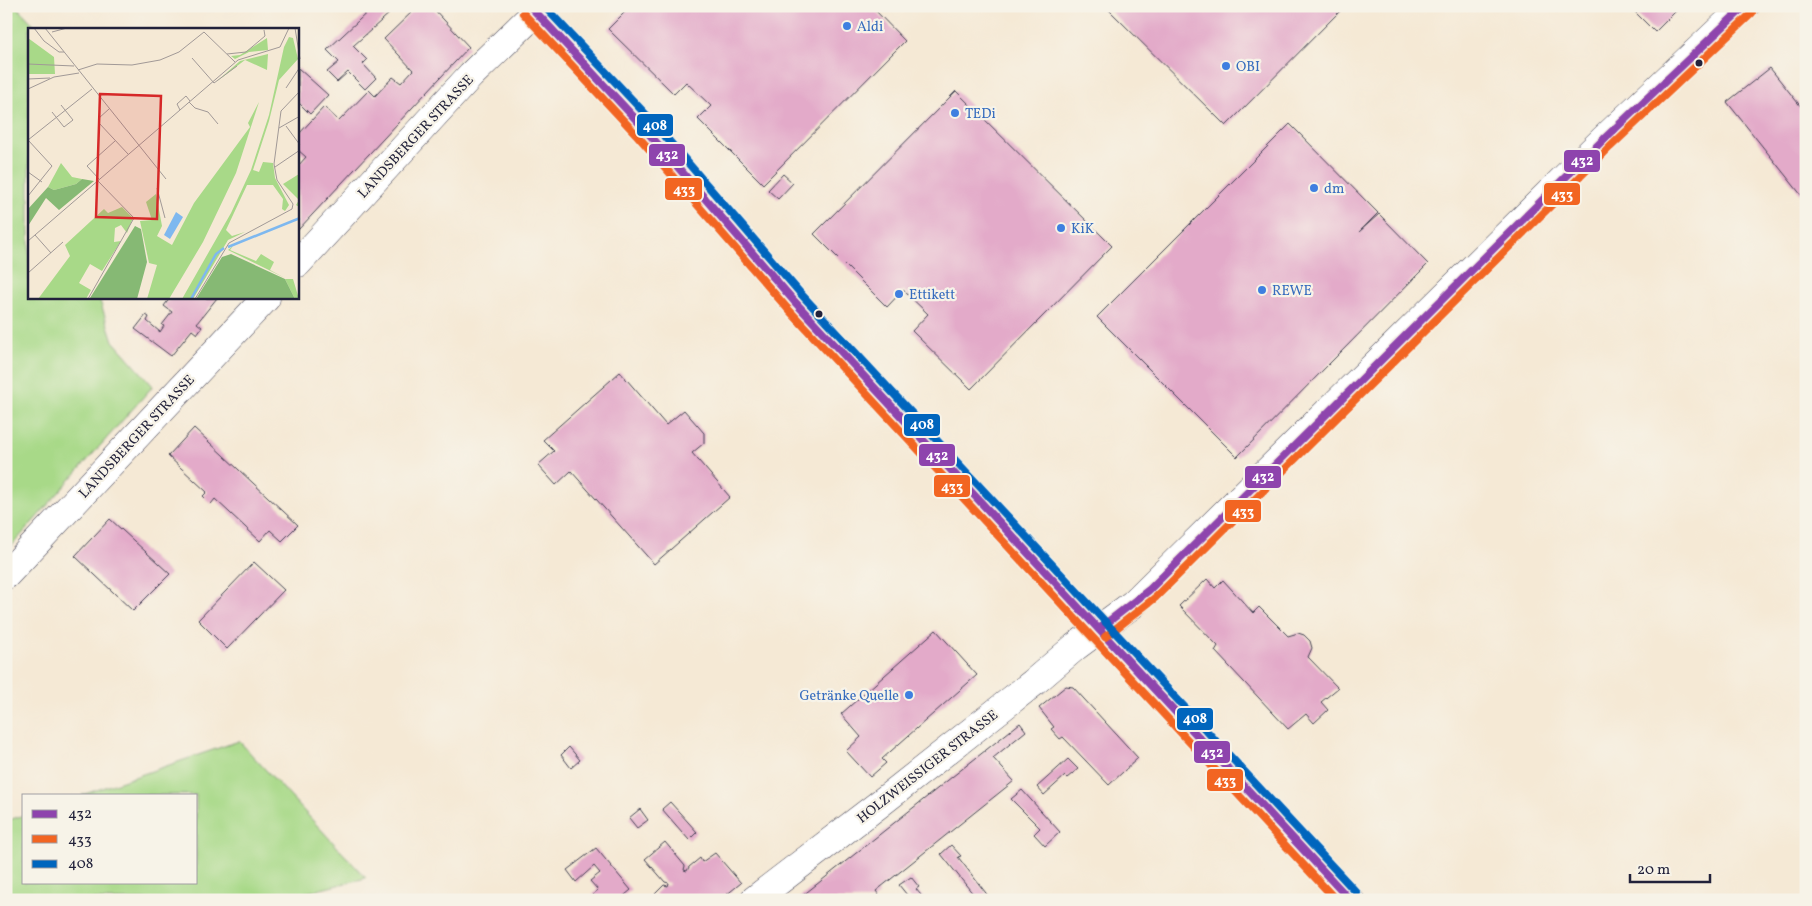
<svg xmlns="http://www.w3.org/2000/svg" width="1812" height="906" font-family="Vollkorn,serif">
<rect width="100%" height="100%" fill="#f7f3e8"/>
<filter id="ink" filterUnits="userSpaceOnUse"><feTurbulence type="fractalNoise" baseFrequency=".02" numOctaves="2"/><feDisplacementMap in="SourceGraphic" scale="10" xChannelSelector="R" yChannelSelector="G"/><feConvolveMatrix kernelMatrix="1 2 1 2 8 2 1 2 1" color-interpolation-filters="sRGB"/></filter>
<filter id="wash" filterUnits="userSpaceOnUse"><feTurbulence type="fractalNoise" baseFrequency=".0096" numOctaves="4" result="noise"/><feDisplacementMap in="SourceGraphic" scale="20" xChannelSelector="R" yChannelSelector="G"/><feGaussianBlur stdDeviation="1.12" result="paint"/><feColorMatrix in="noise" values="0 0 0 0 0 0 0 0 0 0 0 0 0 0 0 0 0 1.4 0 .05"/><feComposite in="paint" operator="in"/></filter>
<g filter="url(#wash)">
<rect width="100%" height="100%" fill="#f5e9d5"/>
<g fill="#a8d988" stroke="#657e62">
<path d="M6,6H16L38,29H29V298H99L113,341L153,386L8,550H6Z"/>
<path d="M239,741L366,878L277,900H6V821L24,815V882H196V795H82Z"/>
</g>
<g id="blocks">
<g fill="#e3aac9">
<path d="M374,6H385L391,12L353,46L367,60L363,64L376,78L365,89L348,72L337,82L327,72L339,62L327,50Z"/>
<path d="M418,6H431L469,47L298,230V166L306,157L298,150V135L324,107L339,121L369,90L375,96L393,77L401,83L413,70L384,39Z"/>
<path d="M631,6H871L905,41L763,184L698,119L711,106L686,82L674,94L608,29Z"/>
<path d="M1105,6H1345L1226,126Z"/>
<path d="M1629,6H1681L1655,32Z"/>
<path d="M298,68L328,95L310,114L298,102Z"/>
<path d="M1770,68L1806,113V201L1727,102Z"/>
<path d="M956,91L1112,246L971,389L912,331L928,314L903,290L887,307L814,234Z"/>
<path d="M1290,124L1378,213L1359,232L1379,214L1428,264L1237,457L1097,317Z"/>
<path d="M783,174L793,183L778,199L768,190Z"/>
<path d="M170,298H217L197,323L202,327L197,334L192,330L171,356L135,329L146,315L149,317L147,321L160,332L164,326L162,325L172,312L164,306Z"/>
<path d="M620,372L666,425L684,410L704,433V443L692,453L730,497L654,564L571,471L556,485L538,465L554,451L543,440Z"/>
<path d="M194,428L298,525L282,541L270,530L260,541L215,499L211,504L203,496L207,492L168,456Z"/>
<path d="M110,519L170,574L133,611L75,556Z"/>
<path d="M254,562L284,590L227,649L198,620Z"/>
<path d="M1207,579L1215,588L1223,580L1253,613L1259,607L1288,636L1298,633L1304,635L1310,641L1312,648L1308,657L1338,688L1321,702L1328,710L1314,723L1306,714L1288,729L1215,651L1218,646L1179,606Z"/>
<path d="M936,630L977,675L882,759L886,763L870,777L846,751L861,737L841,714Z"/>
<path d="M1066,686L1073,687L1138,758L1109,785L1063,737L1060,739L1051,729L1054,727L1039,708Z"/>
<path d="M1020,723L1026,731L993,758L1014,781L876,891L879,895L873,900H797Z"/>
<path d="M569,747L580,760L571,768L561,755Z"/>
<path d="M1068,759L1078,769L1067,778L1065,776L1044,795L1037,787Z"/>
<path d="M1022,790L1060,832L1045,846L1034,834L1040,828L1011,799Z"/>
<path d="M670,802L697,832L689,840L662,809Z"/>
<path d="M640,809L648,820L637,828L629,818Z"/>
<path d="M665,842L685,866L684,870L687,871L689,867L700,858L702,862L715,853L741,883L720,900H654L657,896L655,894L664,885L668,886L669,883L665,882L645,859Z"/>
<path d="M951,845L961,856L958,857L989,897L986,900H978L941,854Z"/>
<path d="M596,848L631,890L619,900H597L593,894L598,890L590,881L600,873L594,866L576,882L567,870Z"/>
<path d="M911,877L919,887L916,889L925,900H911L899,885Z"/>
</g>
</g>
</g>
<g filter="url(#ink)">
<use href="#blocks" fill-opacity="0" stroke="#424052" stroke-width="1"/>
<g fill="none" stroke-linecap="round" stroke-linejoin="round">
<g stroke="#424052" stroke-width="29">
<g id="street">
<path d="M298,263L471,75L536,12"/>
<path d="M6,575L266,298"/>
<path d="M754,900L878,805L1033,683L1075,647L1133,604L1603,140L1745,6"/>
</g>
</g>
<g stroke="#424052" stroke-width="29">
<path id="primary" d="M530,6L643,127L794,301L1350,900"/>
</g>
<use href="#street" stroke="#fff" stroke-width="28"/>
<use href="#primary" stroke="#fff" stroke-width="28"/>
<g stroke="#f7f3e8" stroke-width="11">
<g id="bus-1">
<path d="M530,6L643,127L794,301L1350,900"/>
<path d="M1099,629L1149,590L1603,140L1745,6"/>
</g>
</g>
<g stroke="#f7f3e8" stroke-width="11">
<g id="bus-2">
<path d="M523,13L636,134L787,308L1336,900"/>
<path d="M1105,637L1156,597L1610,147L1752,13"/>
</g>
</g>
<g stroke="#f7f3e8" stroke-width="11">
<path id="bus-3" d="M544,6L651,120L801,294L1357,893"/>
</g>
<use href="#bus-1" stroke="#8e44ad" stroke-width="8"/>
<use href="#bus-2" stroke="#f26522" stroke-width="8"/>
<use href="#bus-3" stroke="#0065bd" stroke-width="8"/>
</g>
</g>
<g fill="#3f7fe0" stroke="#f7f3e8" stroke-width="2">
<circle cx="847" cy="26" r="5"/>
<circle cx="1226" cy="66" r="5"/>
<circle cx="955" cy="113" r="5"/>
<circle cx="1314" cy="188" r="5"/>
<circle cx="1061" cy="228" r="5"/>
<circle cx="1262" cy="290" r="5"/>
<circle cx="899" cy="294" r="5"/>
<circle cx="909" cy="695" r="5"/>
</g>
<g fill="#22223b" stroke="#f7f3e8" stroke-width="2">
<circle cx="1699" cy="63" r="4.5"/>
<circle cx="819" cy="314" r="4.5"/>
</g>
<g text-anchor="middle" stroke-width="4.5" stroke-linejoin="round" paint-order="stroke">
<g font-size="14" fill="#366cbe" stroke="#f7f3e8" text-anchor="start">
<text x="857" y="31">Aldi</text>
<text x="1236" y="71">OBI</text>
<text x="965" y="118">TEDi</text>
<text x="1324" y="193">dm</text>
<text x="1071" y="233">KiK</text>
<text x="1272" y="295">REWE</text>
<text x="909" y="299">Ettikett</text>
<text x="899" y="700" text-anchor="end">Getränke Quelle</text>
</g>
<g font-size="14" fill="#22223b" stroke="#f7f3e8">
<text transform="translate(415 136) rotate(-47)" y="5">LANDSBERGER STRASSE</text>
<text transform="translate(136 436) rotate(-47)" y="5">LANDSBERGER STRASSE</text>
<text transform="translate(927 766) rotate(-38)" y="5">HOLZWEISSIGER STRASSE</text>
</g>
</g>
<g transform="translate(28 28)">
<rect width="271" height="271" fill="#f5e9d5"/>
<path d="M261,9L265,10L270,31L251,52L241,93L225,142L231,144L235,134L245,135L247,150L261,177L257,183L254,181L255,171L245,157H219L198,202L204,208L217,204L200,212L165,271H154L203,185L223,142L241,87L256,19ZM0,10L26,29L27,46H0ZM239,10L240,22L221,24L207,31L203,28L212,27ZM240,26L239,42L217,32L188,54L212,33ZM231,74L208,145L175,214L141,271H119L129,237L121,235L112,193L124,192L118,174L128,166L134,198L129,208L144,217L166,175L222,99L220,95ZM33,135L44,149L54,151L48,156L26,162L20,159ZM271,146V179L268,177L271,172L255,156ZM94,179L105,190L99,205L93,197L87,200L86,214L93,213L74,243L62,236L51,255L63,262L58,271H10L42,228L37,217L76,181L80,185ZM205,218L202,222L228,233L233,226L246,234L242,242L257,250L200,222ZM257,251H265L271,271H267Z" fill="#a8d988"/>
<path d="M54,151L66,153L31,182L18,170L0,198V181L20,159L26,162L48,156ZM107,198L113,201L119,234L109,271L62,270ZM203,226L257,251L267,271H168L194,229Z" fill="#86b974"/>
<path d="M148,184L155,189L142,211L136,207Z" fill="#7eb8ef"/>
<path fill="none" stroke="#7eb8ef" stroke-width="2.5" d="M200,219L272,190M163,271L188,226L196,220"/>
<path fill="none" stroke="#a19997" stroke-width="1" d="M6,0L16,13L31,24H36M17,0L138,151M267,0L272,31M24,4L39,0M176,4L207,34M199,26L218,24L237,8L236,2M164,30L186,55L209,38M0,36L46,38M50,42L69,36L104,37L132,32L151,24L176,4M0,51L22,50M258,60L272,39M0,61L26,49L51,45M161,74L167,80L180,84L190,96M81,81L71,90V95L100,126M152,82L149,76L158,68L162,73M24,84L36,99L45,92L33,77M258,98L272,117M251,100L272,88M0,112L64,61M247,139L272,122M0,144L14,154M71,151L59,138L87,113M129,160L137,190M0,168L24,138L0,112M7,207L23,225M0,213L210,32L252,19L261,0M0,245L35,214M60,271L106,190L70,153M167,271L201,215L264,181L265,176L249,152L246,136L253,83L272,63"/>
<path fill="#d62828" fill-opacity="0.15" stroke="#d62828" stroke-width="2.5" d="M72,66L133,68L129,191L68,189Z"/>
<rect width="271" height="271" fill="none" stroke="#22223b" stroke-width="2.5"/>
</g>
<g stroke="#f7f3e8" stroke-width="2">
<rect x="636" y="113" width="38" height="24" rx="5" fill="#0065bd"/>
<rect x="648" y="143" width="38" height="24" rx="5" fill="#8e44ad"/>
<rect x="1563" y="149" width="38" height="24" rx="5" fill="#8e44ad"/>
<rect x="664" y="177" width="39" height="24" rx="5" fill="#f26522"/>
<rect x="1543" y="182" width="38" height="24" rx="5" fill="#f26522"/>
<rect x="903" y="413" width="38" height="24" rx="5" fill="#0065bd"/>
<rect x="918" y="443" width="38" height="24" rx="5" fill="#8e44ad"/>
<rect x="1244" y="465" width="38" height="24" rx="5" fill="#8e44ad"/>
<rect x="933" y="474" width="38" height="24" rx="5" fill="#f26522"/>
<rect x="1224" y="499" width="38" height="24" rx="5" fill="#f26522"/>
<rect x="1176" y="707" width="38" height="24" rx="5" fill="#0065bd"/>
<rect x="1193" y="740" width="38" height="24" rx="5" fill="#8e44ad"/>
<rect x="1206" y="768" width="38" height="24" rx="5" fill="#f26522"/>
</g>
<g font-size="14" text-anchor="middle" font-weight="bold" fill="#fff">
<text x="655" y="130">408</text>
<text x="667" y="159">432</text>
<text x="1582" y="165">432</text>
<text x="684" y="194">433</text>
<text x="1562" y="199">433</text>
<text x="922" y="429">408</text>
<text x="937" y="460">432</text>
<text x="1263" y="481">432</text>
<text x="952" y="491">433</text>
<text x="1243" y="516">433</text>
<text x="1195" y="723">408</text>
<text x="1212" y="757">432</text>
<text x="1225" y="785">433</text>
</g>
<rect width="1812" height="906" fill="none" stroke="#f7f3e8" stroke-width="25"/>
<rect x="22" y="794" width="175" height="90" fill="#f7f3e8" stroke="#a29fa3"/>
<rect x="32" y="810" width="25" height="8" fill="#8e44ad" stroke="#a29fa3"/>
<text x="68" y="818" font-size="15" fill="#22223b">432</text>
<rect x="32" y="835" width="25" height="8" fill="#f26522" stroke="#a29fa3"/>
<text x="68" y="844" font-size="15" fill="#22223b">433</text>
<rect x="32" y="860" width="25" height="8" fill="#0065bd" stroke="#a29fa3"/>
<text x="68" y="868" font-size="15" fill="#22223b">408</text>
<path d="M1630 874v8h80v-8" fill="none" stroke="#22223b" stroke-width="2.5"/>
<text x="1637" y="874" font-size="15" fill="#22223b" stroke="#f7f3e8" stroke-width="4" paint-order="stroke">20 m</text>
</svg>
